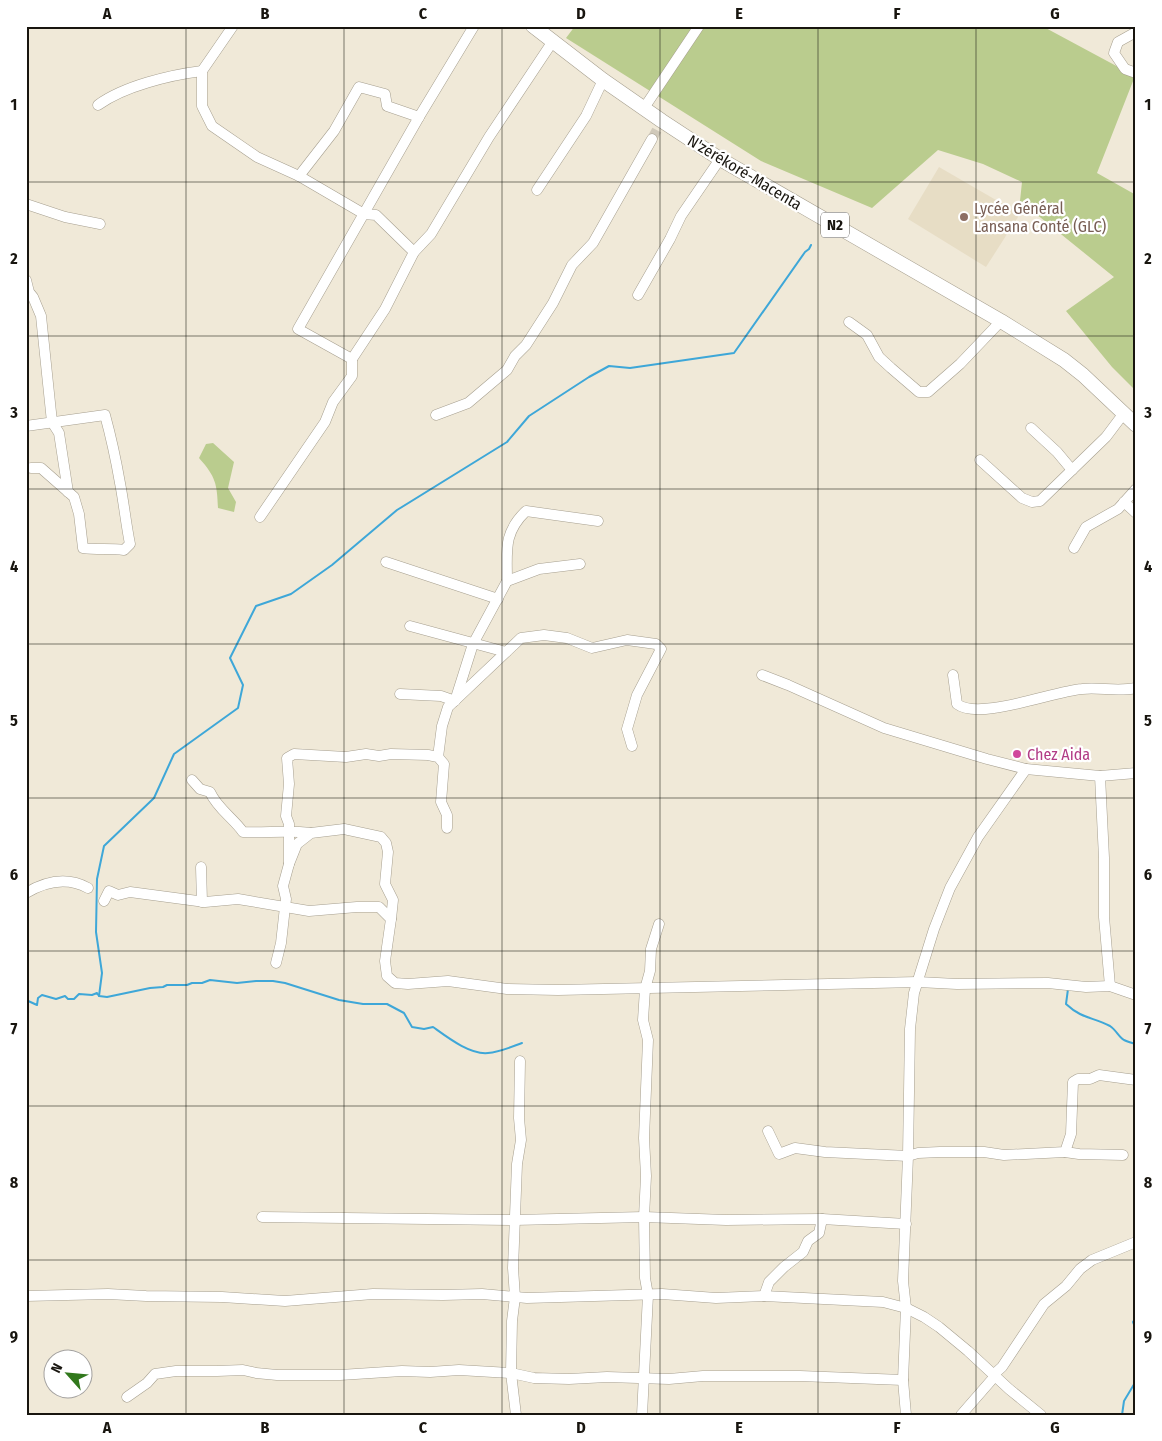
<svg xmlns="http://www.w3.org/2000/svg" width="1162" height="1441" font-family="'Fira Sans Condensed',sans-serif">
<rect width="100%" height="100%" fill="#f0e9d8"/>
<path fill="#e7ddc5" d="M939,167L1020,214L986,267L908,219Z"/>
<g fill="#bacc8e">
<path d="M575,26H1042L1135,76L1097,173L1136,195V391L1112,367L1066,311L1114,277L1020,201L1022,182L983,164L938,150L872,208L761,161L566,38Z"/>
<path d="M213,443L234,462L228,488L236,502L234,512L218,508C217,484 216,477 199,458L206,444Z"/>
</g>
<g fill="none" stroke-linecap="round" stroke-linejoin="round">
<g stroke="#3ea7d8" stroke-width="2">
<path d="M1068,989L1066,1004C1082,1019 1093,1017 1110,1026C1116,1030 1119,1037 1124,1040C1128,1042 1132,1043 1136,1044"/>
<path d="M99,996L102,973L96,932L97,879L104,846L154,798L174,754L238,708L243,685L230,658L256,606L291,594L332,565L397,510L507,442L529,416L589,377L609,366L630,368L734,353L805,252L809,249L811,245"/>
<path d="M26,1000L37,1005L38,998L42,995L56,999L65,996L68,999H74L79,994L92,995L97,993L99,996L107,997L150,988L163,987L167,985H187L192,983H202L210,980L237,983L256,981H273L285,983L339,1000L363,1004H387L404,1013L412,1027L424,1029L433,1027C447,1037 470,1055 488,1053C500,1052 511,1047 522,1043"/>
<path d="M1136,1317L1133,1322L1136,1330"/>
<path d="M1122,1415L1124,1401L1136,1381"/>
</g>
<path stroke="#d0c9ba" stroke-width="10" stroke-dasharray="10 5" stroke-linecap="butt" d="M652,139L658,128"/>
<g stroke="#a69f8f" stroke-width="11">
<g id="minor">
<path d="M233,26L202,71V106L212,126L257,157L299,176L364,214L376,215L414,252"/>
<path d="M474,26L419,117L298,329L352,359L385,309L414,252L431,234L489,137L553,41"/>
<path d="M1136,32L1118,42L1114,53L1125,69L1136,73"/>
<path d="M98,105C124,86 170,75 202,71"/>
<path d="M644,108L699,26"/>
<path d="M299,176L334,131L359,87L385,94L387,106L419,117"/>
<path d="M537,190L586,116L603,80"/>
<path d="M26,204L65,217L100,224"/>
<path d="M26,280L29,292L33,297L41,316L52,422L59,433L68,492"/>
<path d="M638,295L670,239L681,216L720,159"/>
<path d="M849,322L867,335L879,357L891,368L919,392H928L960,364L1001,321"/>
<path d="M436,415L468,403L507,370L515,356L526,345L553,303L572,265L593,243L652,139"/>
<path d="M26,426L105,415C111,437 116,460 120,483C124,504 126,524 130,544L124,550C110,548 97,550 83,548L79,514L74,497L41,468H31"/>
<path d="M1031,428L1057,452L1072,470"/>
<path d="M980,460L1022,498L1032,502L1040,501L1106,437L1124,413"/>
<path d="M1124,502L1136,513"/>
<path d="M260,517L325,422L333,402L352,376V359"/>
<path d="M1074,548L1086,527L1118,509L1136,489"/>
<path d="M386,562L498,599"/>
<path d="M507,581C507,551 503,533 526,511L598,521"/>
<path d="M410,626L506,652"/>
<path d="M762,675L788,685L884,728L987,759L1026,769L1100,776L1136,773"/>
<path d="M953,675L957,704C979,721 1054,691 1082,689C1100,687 1117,692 1136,688"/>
<path d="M400,694L441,696L455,701L473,644L507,581L539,569L580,564"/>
<path d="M438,757L442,726L448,707L521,638L544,635L567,638L592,648L627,640L656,644L661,649L637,695L627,729L632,746"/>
<path d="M1100,776L1104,858V917L1110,986"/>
<path d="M192,780L200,789L210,792C217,808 233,818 243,832C266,833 288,830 311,833"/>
<path d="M289,864V824L286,816L289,784L287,758L294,754L346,757L366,754L379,756L391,754L428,755L438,757L444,764L441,802L447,815V828"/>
<path d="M201,867L202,902"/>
<path d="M26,893C46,881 68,877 88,888"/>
<path d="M104,901L109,891L118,895L130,892L205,902L238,899L309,911L357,907H379L391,919L385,961L387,976L395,983L408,984L448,981L507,989L558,990L918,982L957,984L1048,983L1086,987L1110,986L1136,995"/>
<path d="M276,963L281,943L285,907L286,899L283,886L289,864L297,844L311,833L344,829L381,837L386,843L388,852L385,884L393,900L391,919"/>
<path d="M768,1131L779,1154L795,1148L825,1152L908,1156L918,1153L940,1152H984L1004,1155L1065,1152L1071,1134L1073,1082L1078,1079H1090L1099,1075L1136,1080"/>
<path d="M1065,1152L1079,1154L1123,1155"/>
<path d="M262,1217L514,1220L644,1217L726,1220L822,1219L906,1224"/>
<path d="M26,1296L108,1294L146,1296L222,1297L285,1301L373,1294L443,1295L482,1294L527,1298L662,1294L716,1298L764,1296L883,1302L906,1308L924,1317L939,1327L968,1351L1009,1389L1041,1415"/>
<path d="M764,1296L769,1282L784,1267L803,1252L808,1241L819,1233L822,1219"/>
<path d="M993,1375L1002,1367L1044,1304L1066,1286L1080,1269L1092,1260L1136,1242"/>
<path d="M127,1397L147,1383L155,1374L176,1371H217L243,1370L256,1373L277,1375H340L402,1371L430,1372L459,1370L511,1373L534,1378L569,1379L607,1377L669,1379L703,1376H800L903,1380"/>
<path d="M516,1415L511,1373L512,1321L515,1297L513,1268L517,1164L521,1140L519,1118L520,1061"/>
<path d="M642,1415L648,1295L645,1278L644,1217L646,1176L644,1138L648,1040L643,1020L645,989L650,971L651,949L659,924"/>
<path d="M906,1415L903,1380L906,1308L903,1281L908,1156L910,1029L914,993L934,929L950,888L978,837L1026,769"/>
<path d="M961,1415L995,1376"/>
</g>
</g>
<g stroke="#a69f8f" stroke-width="15">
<path id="highway" d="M533,26L603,80L662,121L720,159L1001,321L1064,360L1083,375L1136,425"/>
</g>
<use href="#minor" stroke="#fff" stroke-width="10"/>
<use href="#highway" stroke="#fff" stroke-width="14"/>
</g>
<path fill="none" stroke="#18150f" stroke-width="1" stroke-opacity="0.55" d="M186,26V1415M344,26V1415M502,26V1415M660,26V1415M818,26V1415M976,26V1415M26,182H1136M26,336H1136M26,489H1136M26,644H1136M26,798H1136M26,951H1136M26,1106H1136M26,1260H1136"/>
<circle fill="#8d6e63" stroke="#fff" stroke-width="2" cx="964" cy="217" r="5"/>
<circle fill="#d1479c" stroke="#fff" stroke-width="2" cx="1017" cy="754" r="5"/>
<g text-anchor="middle" stroke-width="4.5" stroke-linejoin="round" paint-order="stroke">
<rect fill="#fff" stroke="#5d5b57" stroke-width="1" x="821" y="212.5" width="28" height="25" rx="4"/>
<g font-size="15" font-weight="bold" fill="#18150f">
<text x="835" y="230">N2</text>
</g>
<g font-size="16" fill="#18150f" stroke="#fff">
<text transform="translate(745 172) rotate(31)" y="6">N'zérékoré-Macenta</text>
</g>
<g font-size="16" fill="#785e54" stroke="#fff" text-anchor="start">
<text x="974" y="214">Lycée Général<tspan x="974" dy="18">Lansana Conté (GLC)</tspan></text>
</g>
<g font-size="16" fill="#b23c85" stroke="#fff" text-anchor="start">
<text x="1027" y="760">Chez Aida</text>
</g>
</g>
<rect width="1162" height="1441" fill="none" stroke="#ffffff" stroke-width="55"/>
<g transform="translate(68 1374) rotate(297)"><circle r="24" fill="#ffffff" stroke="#a3a19f"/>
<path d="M0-4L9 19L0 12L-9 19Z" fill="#31781c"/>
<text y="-8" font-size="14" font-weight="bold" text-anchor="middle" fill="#18150f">N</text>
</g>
<rect x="28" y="28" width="1106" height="1386" fill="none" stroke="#18150f" stroke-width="2"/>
<g font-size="16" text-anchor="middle" font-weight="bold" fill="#18150f">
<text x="107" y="19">A</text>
<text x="265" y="19">B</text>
<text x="423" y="19">C</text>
<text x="581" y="19">D</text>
<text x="739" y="19">E</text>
<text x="897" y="19">F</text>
<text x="1055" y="19">G</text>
<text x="14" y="110">1</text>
<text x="1148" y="110">1</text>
<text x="14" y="264">2</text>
<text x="1148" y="264">2</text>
<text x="14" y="418">3</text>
<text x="1148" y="418">3</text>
<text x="14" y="572">4</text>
<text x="1148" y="572">4</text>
<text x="14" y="726">5</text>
<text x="1148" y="726">5</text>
<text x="14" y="880">6</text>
<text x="1148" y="880">6</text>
<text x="14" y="1034">7</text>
<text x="1148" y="1034">7</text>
<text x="14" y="1188">8</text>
<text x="1148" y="1188">8</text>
<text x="14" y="1342">9</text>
<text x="1148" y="1342">9</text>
<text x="107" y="1433">A</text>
<text x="265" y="1433">B</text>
<text x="423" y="1433">C</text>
<text x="581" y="1433">D</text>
<text x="739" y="1433">E</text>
<text x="897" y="1433">F</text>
<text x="1055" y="1433">G</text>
</g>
</svg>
